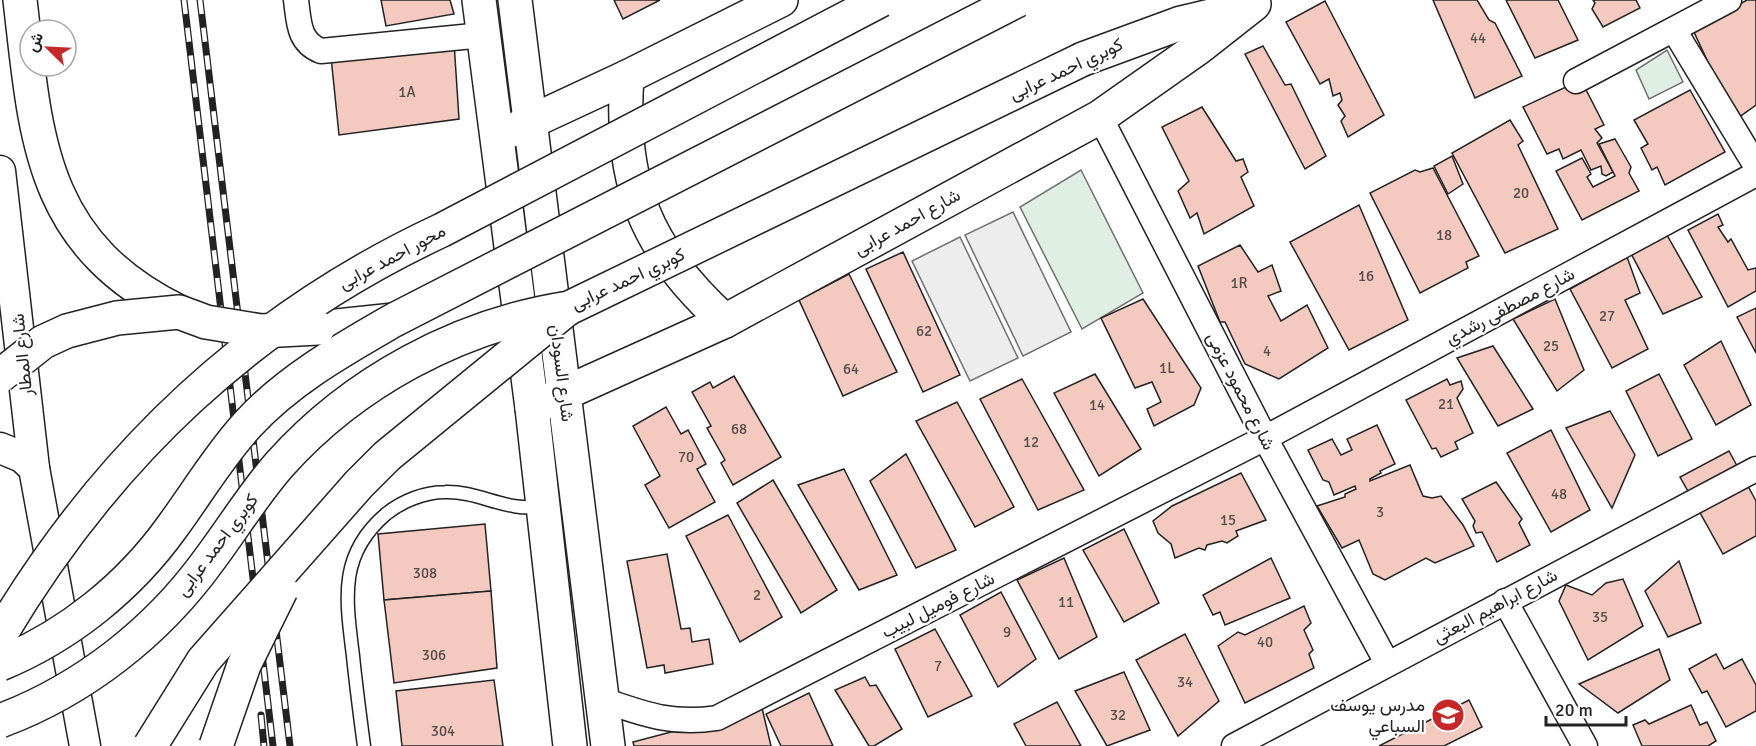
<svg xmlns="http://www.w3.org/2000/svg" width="1756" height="746" font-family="Signika,Vazirmatn,sans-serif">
<rect width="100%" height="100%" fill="#fff"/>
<g fill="#e0efe3" stroke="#6f6f6f" stroke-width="1.5">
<path d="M1667,50L1683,82L1649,99L1636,70Z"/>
<path d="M1081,170L1143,293L1082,329L1020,207Z"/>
</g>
<g fill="#ededed" stroke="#6f6f6f" stroke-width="1.5">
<path d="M1013,212L1071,332L1023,356L965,235Z"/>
<path d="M960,237L1018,358L970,381L912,261Z"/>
</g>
<g fill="#f3c9c0" stroke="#222" stroke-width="1.5">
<path d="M381,0H450L454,14L386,26Z"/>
<path d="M614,0H660L623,19Z"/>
<path d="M1433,0H1477L1489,20L1495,23L1522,76L1475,98Z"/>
<path d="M1506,0H1558L1578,40L1535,58Z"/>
<path d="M1593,0H1636L1640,8L1603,27L1592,9L1595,3Z"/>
<path d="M1747,0H1756V105L1735,120L1693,30Z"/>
<path d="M1325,1L1384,115L1348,137L1341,121L1345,116L1338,105L1342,100L1340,93L1333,96L1329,79L1320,84L1286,22Z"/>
<path d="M454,42L459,119L339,135L331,57Z"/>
<path d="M1263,46L1285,85L1291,84L1326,156L1305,169L1245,54Z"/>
<path d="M1581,80L1604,125L1595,129L1602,138L1597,143L1613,172L1606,176L1602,174L1601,166L1591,170L1581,150L1563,159L1559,149L1547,154L1523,107Z"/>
<path d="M1690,90L1725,152L1665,185L1657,167L1652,170L1641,148L1648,144L1634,120Z"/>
<path d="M1202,107L1236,161L1243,159L1248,172L1241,177L1254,206L1204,234L1197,213L1190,218L1178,191L1189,181L1162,127Z"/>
<path d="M1510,120L1523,141L1518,145L1558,229L1505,253L1452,153Z"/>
<path d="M1615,139L1631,167L1629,173L1639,191L1582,220L1556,171L1582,158L1591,174L1587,177L1593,187L1615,176L1599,144Z"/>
<path d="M1452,156L1463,184L1448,194L1434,166Z"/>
<path d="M1433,168L1479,256L1466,262L1468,268L1420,293L1370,193L1415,170L1420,172Z"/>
<path d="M1359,205L1408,320L1349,350L1290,242Z"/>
<path d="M1718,214L1723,225L1718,227L1728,242L1731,239L1748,270L1756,268V291L1728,307L1688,230Z"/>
<path d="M1663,228L1702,297L1663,314L1627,246Z"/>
<path d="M1240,245L1258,272L1272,265L1281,291L1268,296L1281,321L1307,305L1328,348L1279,379L1245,364L1225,322H1220L1198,266Z"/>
<path d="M903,252L960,375L923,392L866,269Z"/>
<path d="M1627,257L1640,293L1625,300L1648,349L1612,368L1570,289Z"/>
<path d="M849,274L897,372L843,396L799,300Z"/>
<path d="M1143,299L1201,388L1194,405L1154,426L1147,409L1161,402L1152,382L1135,388L1101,318Z"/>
<path d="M1555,299L1584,370L1557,391L1513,319Z"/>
<path d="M1756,308V353L1737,317Z"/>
<path d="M1721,341L1751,405L1716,425L1684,365Z"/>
<path d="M1493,346L1533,409L1498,426L1457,358Z"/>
<path d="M1095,374L1141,449L1099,476L1054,393Z"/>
<path d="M1659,374L1692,439L1658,456L1626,391Z"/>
<path d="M734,376L781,457L733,485L721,463L725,460L707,428L711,426L692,392L710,382L713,388Z"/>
<path d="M1022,379L1084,490L1038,510L980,399Z"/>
<path d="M1447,379L1450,385L1461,381L1463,389L1457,398L1473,433L1455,442L1458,449L1441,457L1436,448L1432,449L1406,400Z"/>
<path d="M957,402L1014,507L975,527L916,421Z"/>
<path d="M666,407L681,434L688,430L706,464L697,469L715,502L669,528L645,485L660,476L633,426Z"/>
<path d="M1610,411L1635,455L1612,508L1566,428Z"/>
<path d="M1377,425L1395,464L1380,471L1381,473L1370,479V481L1410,465L1423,496L1432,498L1441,496L1463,525L1474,546L1435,563L1426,558L1385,580L1373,574L1359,540L1342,548L1317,506L1345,497V494L1356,489L1355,486L1334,495L1329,482L1323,480L1308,450L1332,439L1341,455L1352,450L1347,439Z"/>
<path d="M1551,430L1590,510L1551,532L1507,453Z"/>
<path d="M1729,451L1756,501V536L1723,554L1680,477Z"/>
<path d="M906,454L956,550L916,568L870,481Z"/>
<path d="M844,469L897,575L859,590L798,485Z"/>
<path d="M1241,473L1266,520L1236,531L1238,536L1227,543L1222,541L1207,545L1205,550L1199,548L1175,558L1171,544L1158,533L1153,521L1172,506Z"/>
<path d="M773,480L837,590L801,613L737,503Z"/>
<path d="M1496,482L1522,519L1519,523L1530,545L1497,562L1482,532L1476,533L1473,526L1475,521L1462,499Z"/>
<path d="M728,515L782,617L740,642L686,536Z"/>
<path d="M485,524L491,591L384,600L378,534Z"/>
<path d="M1124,529L1159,603L1124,622L1083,550Z"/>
<path d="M667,554L681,629L690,628L692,642L709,639L713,664L665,673L664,665L647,668L627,561Z"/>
<path d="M1064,558L1097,637L1059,659L1017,580Z"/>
<path d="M1271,558L1290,598L1225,625L1220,612L1213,615L1203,595Z"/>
<path d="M1679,561L1701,623L1668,637L1645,591Z"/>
<path d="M1623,579L1643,626L1588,660L1559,601L1566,585L1592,595L1606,583Z"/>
<path d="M491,591L497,668L394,683L384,600Z"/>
<path d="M1001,592L1036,659L998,687L960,615Z"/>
<path d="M1304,606L1311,623L1304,630L1313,650L1309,654L1314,668L1245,703L1218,646L1238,632L1245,635Z"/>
<path d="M935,629L972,696L928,717L895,649Z"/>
<path d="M1185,634L1219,701L1178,736L1136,660Z"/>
<path d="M1659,649L1670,680L1618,713L1579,684Z"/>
<path d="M1716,654L1724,669L1742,659L1756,685V711L1726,727L1707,691L1702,693L1689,669Z"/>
<path d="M1124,672L1150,730L1107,746L1075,691Z"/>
<path d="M865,677L870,686L876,685L902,729L874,746H869L835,690Z"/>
<path d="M494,680L503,746H402L396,691Z"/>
<path d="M809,693L833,746H781L766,714Z"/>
<path d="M1469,700L1482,727L1444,746H1379Z"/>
<path d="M1057,702L1081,746H1026L1014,724Z"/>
<path d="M1691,705L1700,725L1707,722L1716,741L1708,746H1642L1633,725L1645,720L1649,724Z"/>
<path d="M762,708L771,746H634L633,742Z"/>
</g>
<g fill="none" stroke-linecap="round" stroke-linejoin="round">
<g stroke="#222" stroke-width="15">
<path id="service" d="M364,746C360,716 356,686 353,656C346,599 338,555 386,514C402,501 425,492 445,492C480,491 507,513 543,506"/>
</g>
<g stroke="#222" stroke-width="27">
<g id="minor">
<path d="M296,0C299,22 298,42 321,51L483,35"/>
<path d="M1674,30L1756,166"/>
<path d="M1576,81L1729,0"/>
<path d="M1100,117L1265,438L1387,663"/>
<path d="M1505,601L1585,746"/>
<path d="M603,700C644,714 672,725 717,718L1265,438L1756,174"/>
<path d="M1234,746L1756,469"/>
</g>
</g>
<g stroke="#222" stroke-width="33">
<g id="tertiary">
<path d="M0,171L34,468L85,746"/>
<path d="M0,448L22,457L34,468"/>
</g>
</g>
<g stroke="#222" stroke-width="36">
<g id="primary">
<path d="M479,0L532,408L570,746"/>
<path d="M515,0L608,746"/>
<path d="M627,77C619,183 646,250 725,321"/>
<path d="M513,130L627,77L781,0"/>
<path d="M532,408L725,321L1100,117L1198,48L1254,4"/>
</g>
</g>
<g stroke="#222" stroke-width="36">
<g id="motorway">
<path d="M20,0C36,138 39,243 179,312"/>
<path d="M1083,59L1181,23L1249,7"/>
<path d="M318,328L394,320"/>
</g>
</g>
<use href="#service" stroke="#fff" stroke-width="12"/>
<use href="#minor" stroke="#fff" stroke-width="24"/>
<use href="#tertiary" stroke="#fff" stroke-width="30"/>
<use href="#primary" stroke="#fff" stroke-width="33"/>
<use href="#motorway" stroke="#fff" stroke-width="33"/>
<g stroke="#222" stroke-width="7">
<g id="rail">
<path d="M184,0L273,746"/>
<path d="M200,0L290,746"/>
<path d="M261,715L264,746"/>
</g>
</g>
<use href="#rail" stroke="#fff" stroke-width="4.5" stroke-dasharray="14" stroke-linecap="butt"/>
<g stroke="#222" stroke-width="36" stroke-linecap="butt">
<g id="motorway-bridge">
<path d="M0,376L43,342L67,331L117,318L179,312L206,322L261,331L318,328"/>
<path d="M0,635C107,455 251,319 442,230L881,0"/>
<path d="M0,664C68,636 129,587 172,527C197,493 218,457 247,425C288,380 342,350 394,320L1018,0"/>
<path d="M0,721C83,690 157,632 209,560C233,528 253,495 279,465C353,382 459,325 569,308L1083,59"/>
<path d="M150,746L203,661L359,484L387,456L567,309"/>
<path d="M216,746L244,665L281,590"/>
</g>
</g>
<use href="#motorway-bridge" stroke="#fff" stroke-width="33"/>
</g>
<defs>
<g id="school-disc" transform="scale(1.725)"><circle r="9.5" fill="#c62828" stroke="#fff"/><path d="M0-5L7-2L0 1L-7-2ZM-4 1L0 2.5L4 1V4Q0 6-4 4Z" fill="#fff"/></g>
</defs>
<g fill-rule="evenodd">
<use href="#school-disc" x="1448" y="715"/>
</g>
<g text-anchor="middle" stroke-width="4.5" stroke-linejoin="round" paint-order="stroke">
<g font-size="15" fill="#564c4a">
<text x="1478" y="43">44</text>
<text x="407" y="97">1A</text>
<text x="1521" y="198">20</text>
<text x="1444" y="240">18</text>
<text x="1366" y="281">16</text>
<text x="1239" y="288">1R</text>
<text x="1607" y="321">27</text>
<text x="924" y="336">62</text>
<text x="1551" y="351">25</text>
<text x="1267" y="356">4</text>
<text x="1167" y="373">1L</text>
<text x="851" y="374">64</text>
<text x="1446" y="409">21</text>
<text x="1097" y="410">14</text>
<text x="739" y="434">68</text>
<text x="1031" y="447">12</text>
<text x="686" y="462">70</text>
<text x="1559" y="499">48</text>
<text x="1380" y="517">3</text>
<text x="1228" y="525">15</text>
<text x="425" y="578">308</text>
<text x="757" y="600">2</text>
<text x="1066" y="607">11</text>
<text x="1600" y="622">35</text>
<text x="1007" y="637">9</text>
<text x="1265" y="647">40</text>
<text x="434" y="660">306</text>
<text x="938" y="671">7</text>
<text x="1185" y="687">34</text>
<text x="1118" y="720">32</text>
<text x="443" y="736">304</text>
</g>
<g font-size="18" fill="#222" stroke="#fff">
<text transform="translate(1066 69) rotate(-25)" y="6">كوبري احمد عرابى</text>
<text transform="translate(907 222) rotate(-29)" y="6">شارع احمد عرابى</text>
<text transform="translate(392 257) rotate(-28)" y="6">محور احمد عرابى</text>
<text transform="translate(628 279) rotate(-25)" y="6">كوبري احمد عرابى</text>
<text transform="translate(1510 306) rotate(-28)" y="6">شارع مصطفى رشدي</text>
<text transform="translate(22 355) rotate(-96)" y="6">شارع المطار</text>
<text transform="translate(562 373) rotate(83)" y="6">شارع السودان</text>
<text transform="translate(1241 391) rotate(63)" y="6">شارع محمود عزمى</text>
<text transform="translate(217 545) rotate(-53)" y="6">كوبري احمد عرابى</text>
<text transform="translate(938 605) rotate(-27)" y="6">شارع فوميل لبيب</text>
<text transform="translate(1495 606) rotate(-28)" y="6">شارع ابراهيم البعثى</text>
</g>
<g font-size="18" fill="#222" stroke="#fff" text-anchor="end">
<text x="1425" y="711">مدرس يوسف<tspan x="1425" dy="21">السباعي</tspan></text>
</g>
</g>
<g transform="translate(48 48) rotate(294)"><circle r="28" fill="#ffffff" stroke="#a7a7a7" stroke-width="1.5"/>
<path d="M0-4.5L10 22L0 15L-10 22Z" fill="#c62828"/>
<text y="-9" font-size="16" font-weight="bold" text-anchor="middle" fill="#222222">ش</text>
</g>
<path d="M1546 716v9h80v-9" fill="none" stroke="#222222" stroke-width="3"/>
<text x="1555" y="716" font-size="18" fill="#222222" stroke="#ffffff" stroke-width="4.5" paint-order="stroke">20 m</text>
</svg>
